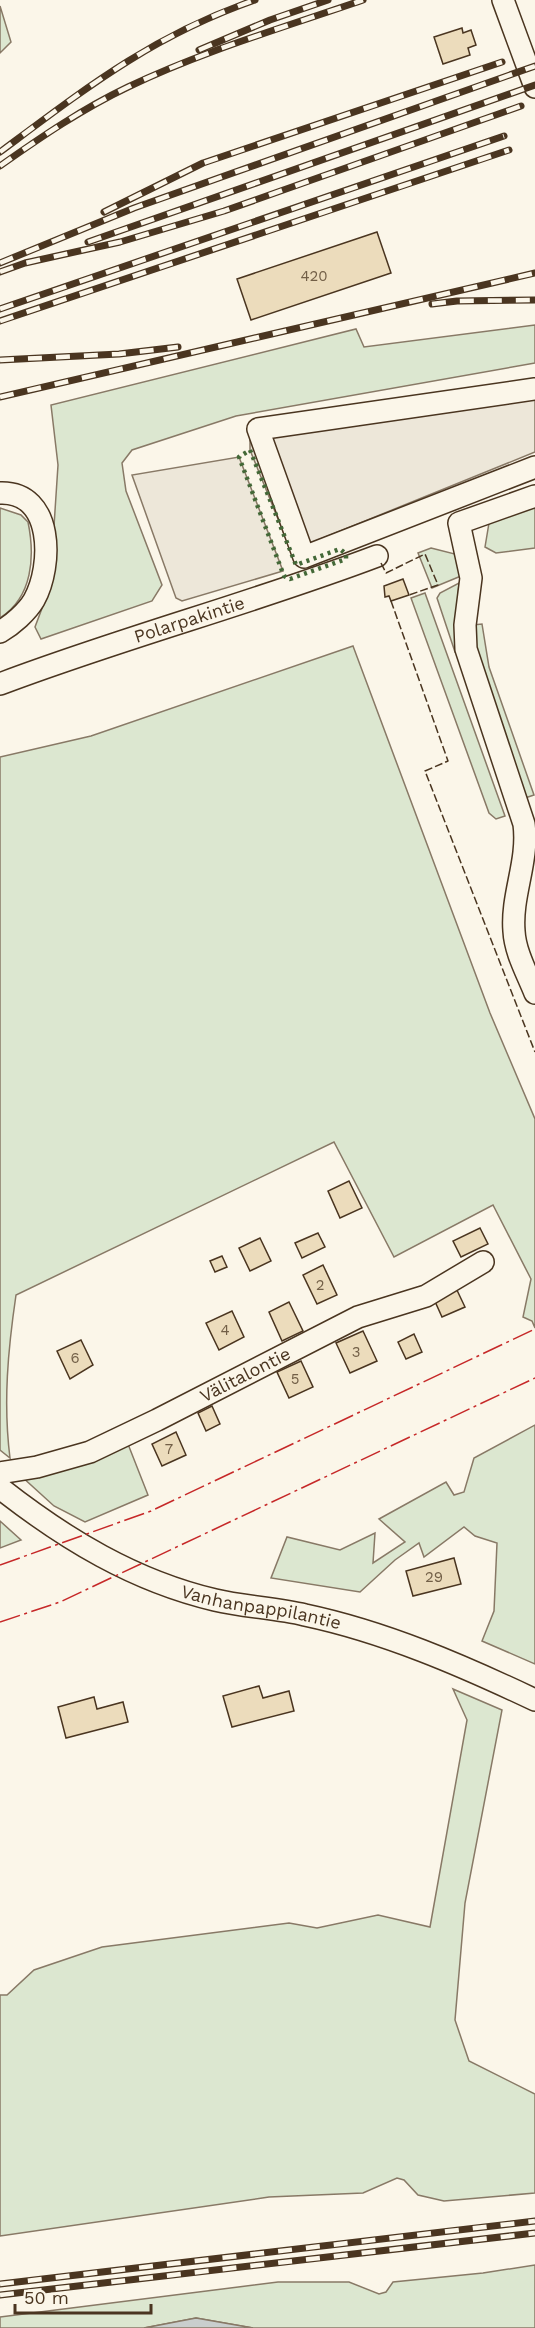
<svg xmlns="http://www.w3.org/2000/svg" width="535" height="2328" font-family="'Work Sans',sans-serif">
<rect width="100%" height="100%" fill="#fbf6e9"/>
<g fill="#dce7d0" stroke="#887966" stroke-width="1.5">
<path d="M0,6L11,42L0,53Z"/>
<path d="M535,325V363L236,416L132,450L122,463L126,491L162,585L152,601L41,639L35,627L50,587L58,465L51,405L356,329L364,347Z"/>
<path d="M535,505V548L496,553L485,547L489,523Z"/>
<path d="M0,508L21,515L28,522C35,556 33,597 0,618Z"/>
<path d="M431,548L455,554L461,576L432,588L418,553Z"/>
<path d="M459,583L455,633L459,652H455L437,598L440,593Z"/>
<path d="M425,593L505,816L496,819L489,813L411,598Z"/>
<path d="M482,624L489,667L534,795L525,798L477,664L473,625Z"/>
<path d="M353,646L490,1013L535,1119V1328L532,1321L523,1317L531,1279L493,1205L394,1257L334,1142L16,1295C8,1349 3,1403 10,1458L0,1450V757L91,736Z"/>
<path d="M535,1425V1664L482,1641L494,1611L497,1543L475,1536L464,1527L424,1557L419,1543L395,1560L360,1592L271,1578L287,1537L340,1550L375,1533L373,1563L405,1542L379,1519L446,1482L454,1495L464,1492L474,1458Z"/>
<path d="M126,1439L148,1495L85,1522L54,1506L20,1475Z"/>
<path d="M0,1521L21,1540L0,1548Z"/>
<path d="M453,1689L502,1710L465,1903L455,2020L469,2061L535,2094V2193L444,2201L418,2195L404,2180L397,2178L363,2193L269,2197L0,2236V1995H7L34,1970L102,1947L289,1923L317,1928L378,1915L430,1927L467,1720Z"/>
<path d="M535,2265V2328H253L196,2318L144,2328H0V2317L278,2282H349L379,2294L386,2292L393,2282L483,2273Z"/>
</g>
<g fill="#ede7d9" stroke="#887966" stroke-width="1.5">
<path d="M535,381V452L291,551L250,450V427Z"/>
<path d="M239,457L283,571L182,601L176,598L132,475Z"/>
</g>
<path fill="#c9cecd" stroke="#887966" stroke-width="1.5" d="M196,2318L253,2328H144Z"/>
<g fill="#ecdcbc" stroke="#4a3520" stroke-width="1.5">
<path d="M462,28L463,33L471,30L476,45L468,48L470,55L443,64L434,37Z"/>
<path d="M377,232L391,273L251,320L237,279Z"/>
<path d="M403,579L409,595L391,601L389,596L385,597L384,586Z"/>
<path d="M349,1181L362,1208L340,1218L328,1191Z"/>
<path d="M480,1228L488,1244L461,1257L453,1241Z"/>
<path d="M318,1233L325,1247L302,1258L295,1243Z"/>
<path d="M260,1238L271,1261L250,1271L239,1248Z"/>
<path d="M222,1256L227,1267L215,1272L210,1261Z"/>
<path d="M323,1265L337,1295L317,1304L303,1275Z"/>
<path d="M455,1286L465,1307L442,1317L433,1297Z"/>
<path d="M289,1302L303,1331L282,1341L269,1312Z"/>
<path d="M232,1311L244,1337L219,1350L206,1323Z"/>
<path d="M363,1331L377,1361L350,1373L336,1343Z"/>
<path d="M414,1334L422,1352L406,1359L398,1342Z"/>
<path d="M81,1340L93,1365L70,1379L57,1351Z"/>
<path d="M301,1361L313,1387L289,1398L277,1372Z"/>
<path d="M212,1406L220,1424L206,1431L198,1413Z"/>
<path d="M176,1432L186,1455L162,1466L152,1444Z"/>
<path d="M454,1558L461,1584L413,1596L406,1571Z"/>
<path d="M259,1686L263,1698L289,1691L294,1711L232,1727L223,1696Z"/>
<path d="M94,1697L97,1709L123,1702L128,1722L66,1738L58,1707Z"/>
</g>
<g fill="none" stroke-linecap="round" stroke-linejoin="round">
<g stroke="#4a3520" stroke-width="24">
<g id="minor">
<path d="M503,0L535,87"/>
<path d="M535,389L258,429L304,557L535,467"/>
<path d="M0,493C54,491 53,566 34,600C27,612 12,625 0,632"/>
<path d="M535,496L459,523L471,578L465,625L466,649L524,824C529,861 511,895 514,931C515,952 527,973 535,993"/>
<path id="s1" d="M0,684C124,637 253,603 377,556"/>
<path id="s2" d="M0,1473L37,1467L90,1452L157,1420L358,1317L426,1296L483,1262"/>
<path id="s3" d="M0,1488C65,1539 134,1581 215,1600C245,1607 276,1608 305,1615C385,1632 461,1665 535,1700"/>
</g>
</g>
<use href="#minor" stroke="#fbf6e9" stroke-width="21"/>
<g stroke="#4a3520" stroke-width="7">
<g id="rail">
<path d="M199,50L270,20L328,0"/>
<path d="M0,152C86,88 152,36 255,0"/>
<path d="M0,166C41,137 82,109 128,87C203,51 285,27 363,0"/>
<path d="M104,212L203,163L502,62"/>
<path d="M88,242L535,85"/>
<path d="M0,263L134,208L535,66"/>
<path d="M0,272L25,263L120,242L224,211L521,106"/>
<path d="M432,304L457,301L535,300"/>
<path d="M0,309L504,136"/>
<path d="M0,321L509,150"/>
<path d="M0,360L119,354L178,347"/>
<path d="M0,397L535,273"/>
<path d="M0,2284L535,2221"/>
<path d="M0,2295L535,2233"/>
</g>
</g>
<use href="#rail" stroke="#fbf6e9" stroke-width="4.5" stroke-dasharray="14" stroke-linecap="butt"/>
<path stroke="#436837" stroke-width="4.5" stroke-dasharray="3 4.5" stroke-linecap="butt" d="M250,450L296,565L340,549L346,554V559L290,579L284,576L239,457Z"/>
<g stroke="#4a3520" stroke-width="1.5" stroke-dasharray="8 3" stroke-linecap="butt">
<path d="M381,563L386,573L425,554L438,585L409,595"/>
<path d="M391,601L448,761L425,771L535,1052"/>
</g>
<g stroke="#c62828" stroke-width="1.5" stroke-dasharray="21 4.5 3 4.5" stroke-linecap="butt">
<path d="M0,1565L151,1511L535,1329"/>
<path d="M0,1622L60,1602L535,1378"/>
</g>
</g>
<g text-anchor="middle" stroke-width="4.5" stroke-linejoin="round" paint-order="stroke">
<g font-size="15" fill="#725f47">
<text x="314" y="281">420</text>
<text x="320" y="1290">2</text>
<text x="225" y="1335">4</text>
<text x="356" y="1357">3</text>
<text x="75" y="1363">6</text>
<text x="295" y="1384">5</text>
<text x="169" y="1454">7</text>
<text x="434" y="1582">29</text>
</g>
<g font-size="18" fill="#4a3520" stroke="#fbf6e9">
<text dy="6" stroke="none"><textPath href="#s1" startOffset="200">Polarpakintie</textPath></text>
<text dy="6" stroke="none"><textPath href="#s2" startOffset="266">Välitalontie</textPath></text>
<text dy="6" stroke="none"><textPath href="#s3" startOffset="291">Vanhanpappilantie</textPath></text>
</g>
</g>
<path d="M15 2304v9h136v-9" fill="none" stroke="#4a3520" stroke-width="3"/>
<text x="24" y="2304" font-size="18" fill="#4a3520" stroke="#fbf6e9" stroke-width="4.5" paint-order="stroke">50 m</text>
</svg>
